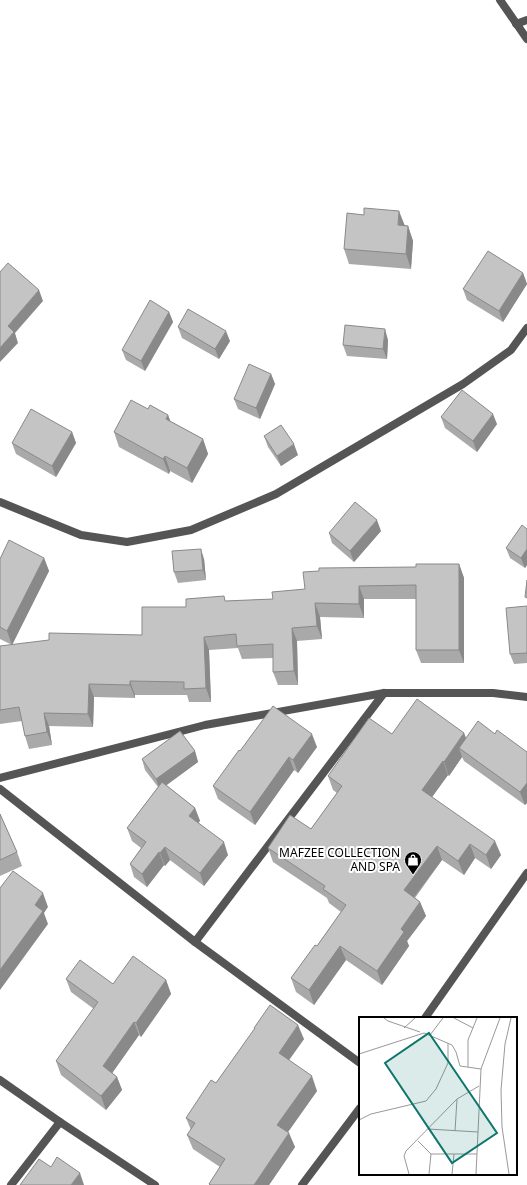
<svg xmlns="http://www.w3.org/2000/svg" width="527" height="1185" font-family="'Noto Sans',sans-serif">
<rect width="100%" height="100%" fill="#fff"/>
<g fill="none" stroke-linecap="round" stroke-linejoin="round">
<g stroke="#555" stroke-width="8">
<path d="M500,0L527,39"/>
<path d="M516,24L527,20"/>
<path d="M0,502L81,535L127,542L191,530L276,494L463,384L511,350L527,328"/>
<path d="M0,778L205,725L384,693H493L527,697"/>
<path d="M0,789L195,942L360,1063"/>
<path d="M195,942L384,693"/>
<path d="M425,1018L527,873"/>
<path d="M0,1080L60,1122L155,1185"/>
<path d="M11,1185L60,1122"/>
<path d="M302,1185L360,1108"/>
</g>
</g>
<g fill="#a9a9a9">
<path d="M364,215L405,225L408,226L413,241L411,269L349,264L344,249Z"/>
<path d="M523,273L527,284L503,322L467,300L463,289Z"/>
<path d="M169,312L173,322L145,371L126,360L122,350Z"/>
<path d="M178,327L230,341L219,359L182,338Z"/>
<path d="M388,340L387,359L347,356L343,345Z"/>
<path d="M271,374L275,384L260,419L238,409L234,399Z"/>
<path d="M148,409L168,415L170,421L203,439L208,454L192,483L170,471L169,474L119,447L114,432Z"/>
<path d="M441,417L497,424L477,452L445,428Z"/>
<path d="M72,432L76,443L56,477L16,454L12,443Z"/>
<path d="M264,436L298,455L281,466L268,447Z"/>
<path d="M527,529V565L525,568L510,558L506,548Z"/>
<path d="M381,531L354,562L332,543L329,533Z"/>
<path d="M44,558L49,571L12,645L0,639V559Z"/>
<path d="M204,559L206,580L178,583L174,572Z"/>
<path d="M459,564L464,578V663H421L416,650V599H364V618L320,617L322,639L297,641L298,685H278L273,672V658L242,659L238,648L209,650L211,702H189L187,695H135V698L94,697L93,727L49,726L52,745L29,749L25,736L22,721L0,724V646L142,635L186,607L226,601L273,599L305,589L416,567Z"/>
<path d="M527,606V663L514,664L510,654Z"/>
<path d="M464,733L466,738L495,734L527,752V803L525,805L464,761L462,757L449,776L448,775L432,797L501,855L491,869L475,858L464,875L442,860L415,898L420,902L426,916L407,941L409,946L382,985L346,960L314,1005L296,992L291,978L317,946L341,912L329,903L327,898L273,862L268,848L311,829L337,793L333,790L328,776L392,734Z"/>
<path d="M317,747L298,773L294,770L255,825L218,799L213,786L240,751Z"/>
<path d="M195,751L198,762L166,785L195,808L200,821L198,822L228,855L204,886L170,860L165,866L164,865L147,887L134,877L130,864L141,848L132,841L127,828L158,787L145,770L142,759Z"/>
<path d="M0,814L17,852L22,866L0,876Z"/>
<path d="M66,979L113,984L166,980L171,994L141,1037L139,1035L112,1073L117,1077L122,1090L106,1110L61,1075L56,1061L94,1009L71,992Z"/>
<path d="M254,1028L304,1039L289,1060L317,1091L288,1132L295,1147L269,1185H209V1184L220,1167L193,1149L187,1135L191,1130L186,1118L216,1083L255,1029Z"/>
</g>
<g fill="#898989">
<path d="M399,211L405,226L398,225Z"/>
<path d="M408,226L413,241L411,269L406,254Z"/>
<path d="M523,273L527,284L503,322L499,311Z"/>
<path d="M39,290L43,301L15,333L18,343L0,362V348L8,326Z"/>
<path d="M169,312L173,322L145,371L141,361Z"/>
<path d="M385,329L388,340L387,359L383,349Z"/>
<path d="M226,331L230,341L219,359L215,349Z"/>
<path d="M271,374L275,384L260,419L256,408Z"/>
<path d="M493,414L497,424L477,452L473,441Z"/>
<path d="M168,415L174,430L166,419Z"/>
<path d="M72,432L76,443L56,477L52,466Z"/>
<path d="M203,439L208,454L192,483L187,468Z"/>
<path d="M294,444L298,455L281,466L277,456Z"/>
<path d="M165,456L170,471L169,474L163,459Z"/>
<path d="M377,520L381,531L354,562L350,551Z"/>
<path d="M201,549L204,559L206,580L203,570Z"/>
<path d="M527,549V565L525,568L521,558Z"/>
<path d="M44,558L49,571L12,645L7,631Z"/>
<path d="M459,564L464,578V663L459,650Z"/>
<path d="M359,586L364,599V618L359,604Z"/>
<path d="M315,603L320,617L322,639L317,626Z"/>
<path d="M292,628L297,641L298,685L294,671Z"/>
<path d="M204,637L209,650L211,702L206,688Z"/>
<path d="M130,681L135,695V698L130,685Z"/>
<path d="M89,684L94,697L93,727L88,714Z"/>
<path d="M44,713L49,726L52,745L47,732Z"/>
<path d="M464,733L469,747L459,748L462,757L449,776L444,762Z"/>
<path d="M312,734L317,747L298,773L293,760Z"/>
<path d="M195,751L198,762L160,790L156,779Z"/>
<path d="M289,757L294,770L255,825L250,812Z"/>
<path d="M443,761L448,775L427,804L422,790Z"/>
<path d="M527,783V803L525,805L520,792Z"/>
<path d="M195,808L200,821L193,828L189,816Z"/>
<path d="M495,841L501,855L491,869L486,855Z"/>
<path d="M224,842L228,855L204,886L200,873Z"/>
<path d="M470,844L475,858L464,875L458,861Z"/>
<path d="M437,846L442,860L409,904L404,890Z"/>
<path d="M165,847L170,860L165,866L160,853Z"/>
<path d="M159,852L164,865L147,887L142,874Z"/>
<path d="M43,893L48,907L44,913L48,924L0,990V970L35,905Z"/>
<path d="M420,902L426,916L407,941L409,946L382,985L377,971L401,929Z"/>
<path d="M340,946L346,960L314,1005L309,990Z"/>
<path d="M166,980L171,994L141,1037L136,1023Z"/>
<path d="M134,1022L139,1035L108,1079L103,1066Z"/>
<path d="M298,1025L304,1039L284,1067L279,1053Z"/>
<path d="M312,1076L317,1091L283,1139L277,1125Z"/>
<path d="M117,1077L122,1090L106,1110L101,1096Z"/>
<path d="M289,1133L295,1147L269,1185H254Z"/>
<path d="M80,1173L84,1185H71Z"/>
</g>
<g fill="#c4c4c4" stroke="#898989">
<path d="M364,208L399,211L398,225L408,226L406,254L344,249L347,213L364,215Z"/>
<path d="M488,251L523,273L499,311L463,289Z"/>
<path d="M8,263L39,290L8,326L14,332L0,348V272Z"/>
<path d="M150,300L169,312L141,361L122,350Z"/>
<path d="M188,309L226,331L215,349L178,327Z"/>
<path d="M345,325L385,329L383,349L343,345Z"/>
<path d="M249,364L271,374L256,408L234,399Z"/>
<path d="M462,390L493,414L473,441L441,417Z"/>
<path d="M131,400L148,409L150,405L168,415L166,419L203,439L187,468L165,456L163,459L114,432Z"/>
<path d="M31,409L72,432L52,466L12,443Z"/>
<path d="M281,425L294,444L277,456L264,436Z"/>
<path d="M355,502L377,520L350,551L329,533Z"/>
<path d="M522,525L527,529V549L521,558L506,548Z"/>
<path d="M9,540L44,558L7,631L0,627V559Z"/>
<path d="M201,549L203,570L174,572L172,551Z"/>
<path d="M416,564H459V650H416V585L359,586V604L315,603L317,626L292,628L294,671L273,672V644L237,646L236,634L204,637L206,688L184,689V682L130,681V685L89,684L88,714L44,713L47,732L25,736L19,707L0,710V646L49,640V633L142,635V607H186V599L224,596L225,601L273,599L272,592L305,589L303,572L319,571V568L416,567Z"/>
<path d="M527,580V598L525,597Z"/>
<path d="M527,606V653L510,654L506,608Z"/>
<path d="M417,699L464,733L444,762L443,761L422,790L495,841L486,855L470,844L458,861L437,846L404,890L420,902L401,929L404,932L377,971L340,946L309,990L291,978L315,945L317,946L346,905L323,889L325,886L268,848L290,815L311,829L342,786L328,776L369,718L392,734Z"/>
<path d="M273,706L312,734L293,760L289,757L250,812L213,786L239,750L240,751Z"/>
<path d="M478,721L495,734L497,730L527,752V783L520,792L459,748Z"/>
<path d="M180,731L195,751L156,779L142,759Z"/>
<path d="M162,782L195,808L189,816L224,842L200,873L165,847L160,853L159,852L142,874L130,864L146,842L127,828Z"/>
<path d="M0,814L17,852L0,860Z"/>
<path d="M13,871L43,893L35,905L43,911L0,970V888Z"/>
<path d="M133,956L166,980L136,1023L134,1022L103,1066L117,1077L101,1096L56,1061L98,1002L66,979L80,960L113,984Z"/>
<path d="M270,1005L298,1025L279,1053L312,1076L277,1125L289,1133L254,1185H211L209,1184L225,1159L187,1135L195,1123L186,1118L211,1080L216,1083L255,1028H254Z"/>
<path d="M57,1157L80,1173L71,1185H20L39,1159L51,1167Z"/>
</g>
<defs>
<g id="shop-pin" transform="scale(0.9)"><path d="M0 17L-7.5 6A9.5 9.5 0 1 1 7.5 6Z" fill="#000" stroke="#fff"/><path d="M-5-2.5h2.3a2.7 3.5 0 0 1 5.4 0H5L5.5 6h-11ZM-1.5-2.5h3a1.5 2.3 0 0 0-3 0Z" fill="#fff"/></g>
</defs>
<g fill-rule="evenodd">
<use href="#shop-pin" x="413" y="860"/>
</g>
<g text-anchor="middle" stroke-width="4" stroke-linejoin="round" paint-order="stroke">
<g font-size="12" fill="#000" stroke="#fff" text-anchor="end">
<text x="400" y="857">MAFZEE COLLECTION<tspan x="400" dy="14">AND SPA</tspan></text>
</g>
</g>
<g transform="translate(359 1017)">
<rect width="158" height="158" fill="#fff"/>
<path fill="none" stroke="#999" stroke-width="1" d="M25,1L29,4L61,15M95,1L114,11M45,11L56,1M71,18L84,1M0,37L65,16L93,28L97,35L101,49L122,52L117,157M109,50V23L118,1M122,52L141,1M0,103L12,97L67,84L77,72L89,46V26M69,112L119,115M96,114L98,82M59,124L72,137H118M50,157L45,139L47,134L98,82L120,69M70,157L72,137M93,157L95,137M150,157L143,110L142,73L146,27L152,1"/>
<path fill="#0f766e" fill-opacity="0.15" stroke="#0f766e" stroke-width="2" d="M70,16L138,116L93,146L26,46Z"/>
<rect width="158" height="158" fill="none" stroke="#000" stroke-width="2"/>
</g>
</svg>
